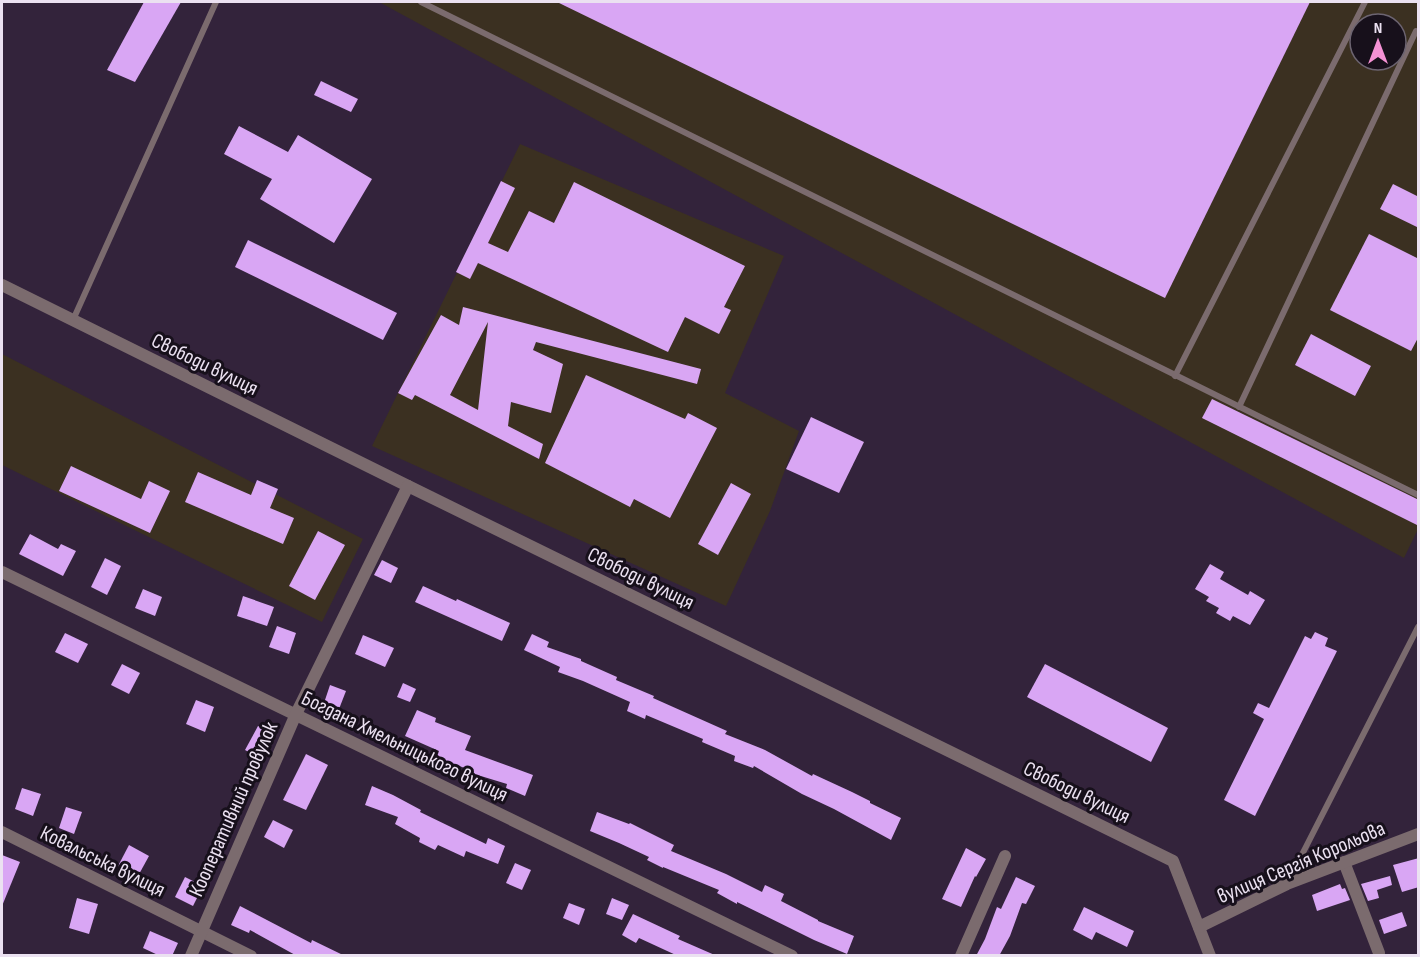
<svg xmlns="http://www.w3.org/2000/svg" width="1420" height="957" font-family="'Sofia Sans Condensed',sans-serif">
<rect width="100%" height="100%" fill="#33233b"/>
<g fill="#3b3021" fill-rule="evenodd">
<path d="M379,2H1418V529L1404,558ZM1360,24H1396V60H1360Z"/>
<path d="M520,144L784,256L725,393L799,431L770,511L726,606L372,446Z"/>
<path d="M2,354L363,539L322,622L2,465Z"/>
</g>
<g fill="#d9a6f4" fill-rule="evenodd">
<path d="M144,2H181L135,82L107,70Z"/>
<path d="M557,2H1310L1165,298Z"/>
<path d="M321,81L358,99L351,112L314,95Z"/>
<path d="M239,126L288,152L298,135L372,179L334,243L260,199L272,179L224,154Z"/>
<path d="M501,181L515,188L488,243L508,252L529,211L554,223L574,182L745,266L724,307L731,310L719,334L685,317L668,352L478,263L470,279L456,272Z"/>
<path d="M1393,184L1419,197V228L1380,209Z"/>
<path d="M1369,234L1419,259V336L1411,351L1330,310Z"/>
<path d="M248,240L397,313L383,340L235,267Z"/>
<path d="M463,307L701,369L697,384L536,342L533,350L563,364L551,413L511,402L508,426L543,444L539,459L415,395L412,400L398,393L441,315L459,325ZM488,322L478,410L450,395Z"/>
<path d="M1311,334L1371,366L1355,396L1295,365Z"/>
<path d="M586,375L685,419L688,413L717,428L670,518L634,499L630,507L545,463Z"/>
<path d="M1212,399L1419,500V526L1202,418Z"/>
<path d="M811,417L864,442L839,493L786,469Z"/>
<path d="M71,466L141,499L149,481L170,491L150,533L59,491Z"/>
<path d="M198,472L251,495L257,480L278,489L270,508L294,518L283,544L185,502Z"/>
<path d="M731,483L751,494L718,555L698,544Z"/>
<path d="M318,531L345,545L315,600L289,586Z"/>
<path d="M30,534L58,549L61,544L76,551L63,576L19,554Z"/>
<path d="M105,558L121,566L107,595L91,587Z"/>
<path d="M382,560L398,568L391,583L374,575Z"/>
<path d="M1210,564L1224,572L1220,579L1248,595L1250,591L1265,600L1250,625L1233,616L1230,621L1216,613L1219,608L1206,601L1209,597L1195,589Z"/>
<path d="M423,586L456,601L457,599L510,623L502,641L415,602Z"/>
<path d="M143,589L162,597L155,616L135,608Z"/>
<path d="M243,596L274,607L267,626L237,616Z"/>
<path d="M277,626L296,633L289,654L269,647Z"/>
<path d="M1315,632L1328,638L1325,646L1337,651L1255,816L1224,800L1264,719L1253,713L1258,703L1269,708L1305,636L1311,639Z"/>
<path d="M65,633L88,644L78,663L55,652Z"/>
<path d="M532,634L549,642L547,647L581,659V661L617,677L616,680L654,696L653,698L727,731L725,734L765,750L812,776L813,774L852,792L870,801V803L901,818L891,840L834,809L802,794L754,766L753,768L734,761L735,756L702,742L703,739L646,715L645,719L627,711L630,702L583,681L558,672L560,667L524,650Z"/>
<path d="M363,635L394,648L385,667L355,654Z"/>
<path d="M122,664L140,673L129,694L111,685Z"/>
<path d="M1045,664L1168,728L1151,762L1027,697Z"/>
<path d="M403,683L416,689L410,702L397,697Z"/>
<path d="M330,685L346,691L339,709L324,703Z"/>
<path d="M196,700L214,707L205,732L186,724Z"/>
<path d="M417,710L436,718L435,722L471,736L465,750L533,775L525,796L506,788L507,784L471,773L472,771L437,757L439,751L405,736Z"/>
<path d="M258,726L276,735L263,760L245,750Z"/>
<path d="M306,754L328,765L306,810L283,800Z"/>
<path d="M372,786L393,795L421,810L420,812L486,844L488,838L505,846L498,864L466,851L464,857L438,845L435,850L419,842L420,838L395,824L398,817L365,805Z"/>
<path d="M22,788L41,794L33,816L15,809Z"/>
<path d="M66,807L82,812L74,834L59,828Z"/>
<path d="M597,812L629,824L630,823L674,845L671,851L726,874L762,892L765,885L784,894L781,901L818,920V921L854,936L847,954L814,940L737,902V904L717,893L719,890L663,867V868L647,860L649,857L619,843L590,831Z"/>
<path d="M273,820L293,830L284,848L264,837Z"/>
<path d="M129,845L149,856L138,876L118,866Z"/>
<path d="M966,848L986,859L976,877L975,876L961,907L942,899Z"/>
<path d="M2,855L20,862L2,906Z"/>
<path d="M1419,858V887L1402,892L1393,865Z"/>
<path d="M515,863L531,870L522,890L506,883Z"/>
<path d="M1390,876L1392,885L1377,890L1379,898L1368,901L1361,884Z"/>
<path d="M185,877L203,886L193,906L175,897Z"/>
<path d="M1016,877L1035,886L1026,904L1022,903L1010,936L999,956H976L985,939L997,907L1001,909Z"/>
<path d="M1340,884L1342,889L1345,888L1350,900L1317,911L1312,895Z"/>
<path d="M77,898L98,904L89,934L69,928Z"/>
<path d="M612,898L629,905L622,920L606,914Z"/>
<path d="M569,903L585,909L579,925L563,918Z"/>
<path d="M240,906L311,943L312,940L345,956H297L250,930L249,933L231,925Z"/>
<path d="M1084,907L1134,931L1127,947L1096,932L1092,940L1073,930Z"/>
<path d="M1402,912L1407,926L1384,934L1379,920Z"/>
<path d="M633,914L680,936L678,939L717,956H678L639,938L636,943L622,935Z"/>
<path d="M150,931L178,943L172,956H160L143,948Z"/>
</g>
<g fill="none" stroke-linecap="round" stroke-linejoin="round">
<g stroke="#7b6b6e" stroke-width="6">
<path d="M421,2L1418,495"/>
<path d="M73,320L216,2"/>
<path d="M1175,376L1365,2"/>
<path d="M1239,407L1416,31L1418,32"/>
<path d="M1288,882L1418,627"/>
</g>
<g stroke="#7b6b6e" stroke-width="12">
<path d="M2,285L408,486L1173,861L1210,956"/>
<path d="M2,572L792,956"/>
<path d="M2,832L251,956"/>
<path d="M1344,862L1379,953"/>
<path d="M1199,927L1287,884L1418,834"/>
<path d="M191,956L296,714L408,486"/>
<path d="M961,956L1005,856"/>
</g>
</g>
<g text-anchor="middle" stroke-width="6" stroke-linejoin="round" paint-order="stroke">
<g font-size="21" fill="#ebe1f1" stroke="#17101b">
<text transform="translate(205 364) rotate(26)" y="7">Свободи вулиця</text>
<text transform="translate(641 578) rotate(26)" y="7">Свободи вулиця</text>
<text transform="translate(405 746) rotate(26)" y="7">Богдана Хмельницького вулиця</text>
<text transform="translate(1077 792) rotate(26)" y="7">Свободи вулиця</text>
<text transform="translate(233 809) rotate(-66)" y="7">Кооперативний провулок</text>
<text transform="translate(103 861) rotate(26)" y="7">Ковальська вулиця</text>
<text transform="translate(1301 862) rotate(-23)" y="7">вулиця Сергія Корольова</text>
</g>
</g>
<rect width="1420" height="957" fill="none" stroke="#ebe1f1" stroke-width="6"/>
<g transform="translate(1378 42)"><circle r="28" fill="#17101b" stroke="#6c6471" stroke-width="1.5"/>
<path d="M0-4.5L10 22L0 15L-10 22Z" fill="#f491d4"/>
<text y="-9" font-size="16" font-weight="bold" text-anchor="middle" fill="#ebe1f1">N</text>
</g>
</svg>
